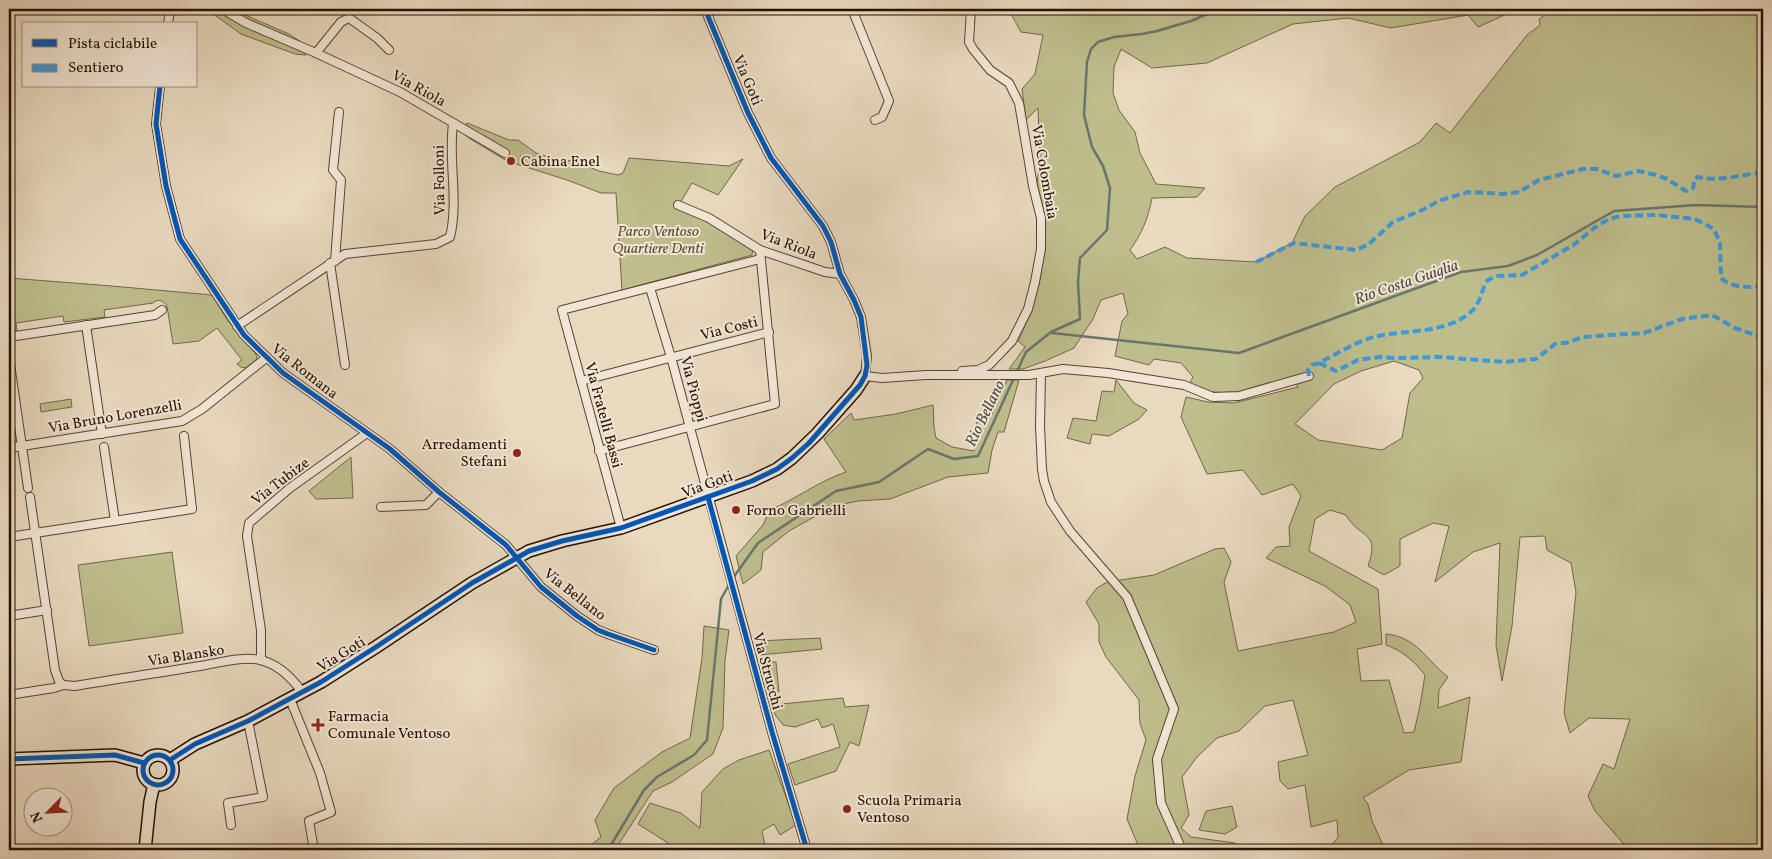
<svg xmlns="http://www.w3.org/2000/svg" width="1772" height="859" font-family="Vollkorn,serif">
<rect width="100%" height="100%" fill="#e9d9bf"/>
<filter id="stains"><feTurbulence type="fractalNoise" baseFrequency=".004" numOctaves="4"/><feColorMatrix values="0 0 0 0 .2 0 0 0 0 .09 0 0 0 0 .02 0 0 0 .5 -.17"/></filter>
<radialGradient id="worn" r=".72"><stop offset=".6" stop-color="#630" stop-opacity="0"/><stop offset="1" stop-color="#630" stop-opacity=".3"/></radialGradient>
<g fill="#bebd8c" stroke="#726648" fill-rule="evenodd">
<path d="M206,9H231L289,34L301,42L306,55L295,54L241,34Z"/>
<path d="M1017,9H1518L1478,27L1468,15L1391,28L1348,18L1293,24L1207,63L1152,68L1121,49L1114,67L1113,93L1119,110L1135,132L1140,153L1156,184L1205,188L1197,197L1152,198C1148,219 1142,233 1130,250L1137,259L1165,247L1187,258L1256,262L1292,243L1305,216L1335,187L1420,142L1436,123L1450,133L1527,35L1540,25L1539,19L1554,9H1763V850H1629L1595,811L1588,796L1603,764L1614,769L1630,719L1589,718L1570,733L1564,713L1576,592L1571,563L1547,550L1545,536L1520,537L1512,626L1502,681L1496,645L1500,543L1473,552L1435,582L1449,526L1433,523L1400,539V566L1384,575L1368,566C1381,530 1359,539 1346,515L1330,510L1315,519L1309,551L1378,589L1382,644L1357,649L1361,681L1389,680L1404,733L1414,732L1420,706L1425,675C1414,661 1403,651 1386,645V634C1417,637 1425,659 1448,677L1439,690L1438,708L1470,697L1461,762L1409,770L1363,798L1368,804L1372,821L1383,845L1379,850H1326L1338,838L1337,820L1311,827L1305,785L1288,789L1280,781L1278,762L1308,755L1293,700L1265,706L1239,731L1217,738L1197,757L1182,777L1189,815L1181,828L1191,837L1235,843L1236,850H1140L1127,819L1135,776L1146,740L1140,724L1139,700L1106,657L1099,642V624L1086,602L1097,588L1107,582L1154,575L1215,549L1224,548L1231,562L1224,582L1238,651L1334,632L1356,622L1350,605L1325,586L1266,558L1276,547L1290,546L1289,527L1301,496L1293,484L1262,495L1243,470L1207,474L1181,417L1186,397L1208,402L1234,403L1298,387L1294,377L1236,393L1211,392L1189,385L1193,377L1181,363L1154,359L1149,365L1115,356L1122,321L1128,314L1123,293L1101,300L1093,319L1074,348L1045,361L1023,369H1009L1025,347L1018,341L1031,312L1039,284L1045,250V216L1037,184L1040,158L1038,108L1026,120L1022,89L1035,74L1043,35L1021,32L1011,14ZM1394,361L1419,370L1423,378L1410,393L1402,438L1382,450L1318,440L1295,424L1334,384L1361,371Z"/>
<path d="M467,123L509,140H518L536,153L558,160L574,161L599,171L618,175L623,173L629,158L729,166L743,159L718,195L692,183L679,205L753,246L752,255L622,290L616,193H601L567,180L507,161L469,138L461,131Z"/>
<path d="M9,278L112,286L212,295L228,321L256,354L257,359L246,368L241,367L237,364L242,360L217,328L199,341L173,344L167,306C164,301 158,298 153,303L104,310L105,317L64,322L63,316L16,323L17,330L9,331Z"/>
<path d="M1007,380H1019L1004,432H998L992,450L988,473L948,477L890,499L858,501L834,506L789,531L763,552L761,570L743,584L736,556L763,525L770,510C796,499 819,481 846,472L824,439L851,413L854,420L896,414L933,405L934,427L936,438L952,447L974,451L980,435L976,423L992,414Z"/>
<path d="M1116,380L1134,403L1147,410L1139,419L1109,436L1092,434L1090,444L1067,438L1073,418L1096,421L1102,391L1114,392Z"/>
<path d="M71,399L72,407L41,412L40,404Z"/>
<path d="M351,457L353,498L316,499L309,491Z"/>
<path d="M172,552L183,633L89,646L78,565Z"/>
<path d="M704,626L729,630L725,661L723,728L713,754L672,782L653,791L615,850H585L601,837L595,820L614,788L662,752L690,738L702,658Z"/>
<path d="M820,638L822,649L760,655L758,641Z"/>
<path d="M761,662H776L779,692L769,693Z"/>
<path d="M843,698L845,707L869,705L859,746L850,742L836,771L795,785L788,764L840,747L833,724L822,728L818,719L795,727L783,725L776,716L771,705Z"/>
<path d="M769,750L796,825L780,835L774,824L762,831L765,845L737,846L726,850H663L668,843L638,824L650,803L681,813L700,828L702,792L723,769L739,760Z"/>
<path d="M1232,806L1237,827L1225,834L1199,830L1206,811Z"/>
</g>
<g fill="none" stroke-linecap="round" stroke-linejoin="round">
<g stroke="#69766c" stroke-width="2.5">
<path d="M1052,333L1239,353L1461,272L1508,266L1537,255L1614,211L1696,205L1763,207"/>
<path d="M733,578L758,543L836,491L879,482L928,449L954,459L978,456L1026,352L1051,332L1080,319L1078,282L1080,258L1107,230L1110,188L1103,166L1092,147L1084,115L1087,62L1091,49L1098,42L1114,37L1142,34L1157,31L1191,21L1219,9"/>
<path d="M608,850L644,790L657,777L694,755L707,740L721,599L730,583"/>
</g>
<g stroke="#564233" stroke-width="10">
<g id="street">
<path d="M222,9L246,23L316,53L400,92L505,153"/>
<path d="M705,9L748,113L771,158L823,226L831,242L840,274L854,300L861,317L867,356L865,376L882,378L926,375H1029L1063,369L1108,373L1184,385L1213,397L1239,396L1309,376"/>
<path d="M852,9L889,101L882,117L875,120"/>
<path d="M168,24L170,9"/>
<path d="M316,53L341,22L349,18L377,38L389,50"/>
<path d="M160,86L156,124L166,186L180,239L244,335L283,373L390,449L439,492L506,545L541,587L577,616L598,630L608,634L654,650"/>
<path d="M678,205L709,218L760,250L825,272L840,274"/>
<path d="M335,261L341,180L333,170L339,112"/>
<path d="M330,263L345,365"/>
<path d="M650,288L671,357L772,732L807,850"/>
<path d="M86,325L102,434"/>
<path d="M237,326L345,254L436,244L450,237C459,200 448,161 453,124"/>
<path d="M9,337L155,315L162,310"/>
<path d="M9,357L28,488"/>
<path d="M962,371L978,370L989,365L1012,341L1028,309L1035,282L1041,249V218L1033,186L1019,103L1009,83L990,70L973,49L969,42L971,9"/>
<path d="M1041,374L1040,426L1042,469L1044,481L1051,502L1070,531L1127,597L1174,709L1157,759L1161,803L1182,850"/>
<path d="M581,381L769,332"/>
<path d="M104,447L115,521"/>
<path d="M9,448L182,421L202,409L266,358"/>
<path d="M599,451L775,404L760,250"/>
<path d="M30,497L55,670L59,681L63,685"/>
<path d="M381,507L426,505L439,492"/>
<path d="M621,528L562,310L760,259"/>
<path d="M9,537L192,509L184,436"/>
<path d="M9,616L47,610"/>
<path d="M261,660V630L247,536L249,523L290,488L367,433"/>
<path d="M9,695L54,688L63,685L75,686C116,679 158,673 200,666C218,663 242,656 260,660C278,664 292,678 302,692"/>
<path d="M290,699L320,773L331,812L309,821L313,844"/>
<path d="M231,825L228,803L263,797L248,721"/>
</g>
</g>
<g stroke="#251004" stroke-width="14">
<g id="secondary">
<circle cx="158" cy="770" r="15"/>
<path d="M9,759L115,755L144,763"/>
<path d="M170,760L195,744L248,721L321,682L376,647L472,583L529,551L562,541L621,528L752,481L777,469L792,458L817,434L856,390L865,376"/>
<path d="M145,850L150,802L154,784"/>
</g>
</g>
<g stroke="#251004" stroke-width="15">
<path id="primary" d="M9,849V850"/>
</g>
<use href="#street" stroke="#f1e6d5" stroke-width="8"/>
<use href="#secondary" stroke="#f1e6d5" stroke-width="11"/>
<use href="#primary" stroke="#e4bc80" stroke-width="12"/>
<g stroke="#3c9add" stroke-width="4" stroke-dasharray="8 4" stroke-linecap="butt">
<path d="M1256,262L1294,243L1356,250L1369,244L1393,222L1427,208L1438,201L1468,192L1503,194L1519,192L1539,180L1583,169H1596L1616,176L1639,171L1656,175L1667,179L1686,191L1693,188L1695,178L1698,177C1716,182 1741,175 1759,173L1763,170"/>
<path d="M1319,363L1336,371L1358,360L1379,357L1394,358L1440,357L1504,362L1536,359L1555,344L1570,342L1582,337L1644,333L1682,319L1712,315L1735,328L1756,335L1763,339"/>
<path d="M1309,376L1308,370L1312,365L1319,363C1337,354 1355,342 1374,337C1406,329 1447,335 1473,310C1481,302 1481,289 1488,280L1497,276L1522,275L1575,244L1594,228L1609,219L1620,216L1658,215L1695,219L1714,229L1720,243L1721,278C1730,288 1750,287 1763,287"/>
</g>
<g stroke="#f1e6d5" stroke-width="8">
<g id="cycleway">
<path d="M160,86L156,124L166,186L180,239L244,335L283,373L390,449L439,492L506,545L541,587L577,616L598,630L608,634L654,650"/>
<path d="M708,497L772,732L807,850"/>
<circle cx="158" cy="770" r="15"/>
<path d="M9,759L115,755L144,763"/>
<path d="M170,760L195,744L248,721L321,682L376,647L472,583L529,551L562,541L621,528L752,481L777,469L792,458L809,443L860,385L865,376L867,365L861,317L854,300L840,274L831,242L823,226L771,158L748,113L705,9"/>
</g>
</g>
<use href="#cycleway" stroke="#0057b8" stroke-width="5"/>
</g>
<g fill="#8f2418" stroke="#f1e6d5" stroke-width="2">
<circle cx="511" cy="161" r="5"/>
<circle cx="517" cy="453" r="5"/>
<circle cx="736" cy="510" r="5"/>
<path d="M315.5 717.5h5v5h5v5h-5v5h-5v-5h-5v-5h5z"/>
<circle cx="847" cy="809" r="5"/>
</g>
<g text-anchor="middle" stroke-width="4" stroke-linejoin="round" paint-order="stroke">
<g font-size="15" fill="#251004" stroke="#f1e6d5">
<text transform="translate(748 80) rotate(67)" y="5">Via Goti</text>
<text transform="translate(419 88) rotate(29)" y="5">Via Riola</text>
<text transform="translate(1045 172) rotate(80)" y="5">Via Colombaia</text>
<text transform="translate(439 180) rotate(-91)" y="5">Via Folloni</text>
<text transform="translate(789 244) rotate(21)" y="5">Via Riola</text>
<text transform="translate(729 328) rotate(-14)" y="5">Via Costi</text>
<text transform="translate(305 371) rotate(38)" y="5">Via Romana</text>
<text transform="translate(694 389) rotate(75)" y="5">Via Pioppi</text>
<text transform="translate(604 415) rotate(75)" y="5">Via Fratelli Bassi</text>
<text transform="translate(115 416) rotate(-10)" y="5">Via Bruno Lorenzelli</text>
<text transform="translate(280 481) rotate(-37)" y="5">Via Tubize</text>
<text transform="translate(707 484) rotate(-20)" y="5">Via Goti</text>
<text transform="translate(575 594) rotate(38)" y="5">Via Bellano</text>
<text transform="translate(341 654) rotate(-32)" y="5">Via Goti</text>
<text transform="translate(186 655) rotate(-9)" y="5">Via Blansko</text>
<text transform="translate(768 671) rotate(75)" y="5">Via Strucchi</text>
</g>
<g font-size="15" fill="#251004" stroke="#f1e6d5" text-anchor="start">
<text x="521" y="166">Cabina Enel</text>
<text x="507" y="449" text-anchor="end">Arredamenti<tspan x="507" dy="17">Stefani</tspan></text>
<text x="746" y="515">Forno Gabrielli</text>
<text x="328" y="721">Farmacia<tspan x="328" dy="17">Comunale Ventoso</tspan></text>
<text x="857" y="805">Scuola Primaria<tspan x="857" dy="17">Ventoso</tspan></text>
</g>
<g font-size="15" font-style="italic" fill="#5b4d34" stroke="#f1e6d5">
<text x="658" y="236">Parco Ventoso<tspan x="658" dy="17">Quartiere Denti</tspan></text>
</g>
<g font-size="16" font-style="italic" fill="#4d4c41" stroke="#f1e6d5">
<text transform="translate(1406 281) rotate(-19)" y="6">Rio Costa Guiglia</text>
<text transform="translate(984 413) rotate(-64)" y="6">Rio Bellano</text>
</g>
</g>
<rect width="1772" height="859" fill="none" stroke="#e9d9bf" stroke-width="30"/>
<rect x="10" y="10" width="1752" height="839" fill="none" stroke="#251004" stroke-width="2.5"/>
<rect x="15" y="15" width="1742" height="829" fill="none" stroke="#251004"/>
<rect x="22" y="22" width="175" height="65" fill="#f1e6d5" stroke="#9f9081"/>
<rect x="32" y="39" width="25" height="8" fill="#0057b8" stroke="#9f9081"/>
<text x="68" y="48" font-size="15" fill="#251004">Pista ciclabile</text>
<rect x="32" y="64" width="25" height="8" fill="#3c9add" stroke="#9f9081"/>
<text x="68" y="72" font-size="15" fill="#251004">Sentiero</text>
<g transform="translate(48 812) rotate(246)"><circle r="24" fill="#f1e6d5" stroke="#9f9081"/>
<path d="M0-4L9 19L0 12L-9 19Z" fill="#8f2418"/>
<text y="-8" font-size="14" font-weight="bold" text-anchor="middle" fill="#251004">N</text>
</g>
<rect width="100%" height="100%" filter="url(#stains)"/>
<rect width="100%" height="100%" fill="url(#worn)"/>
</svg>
